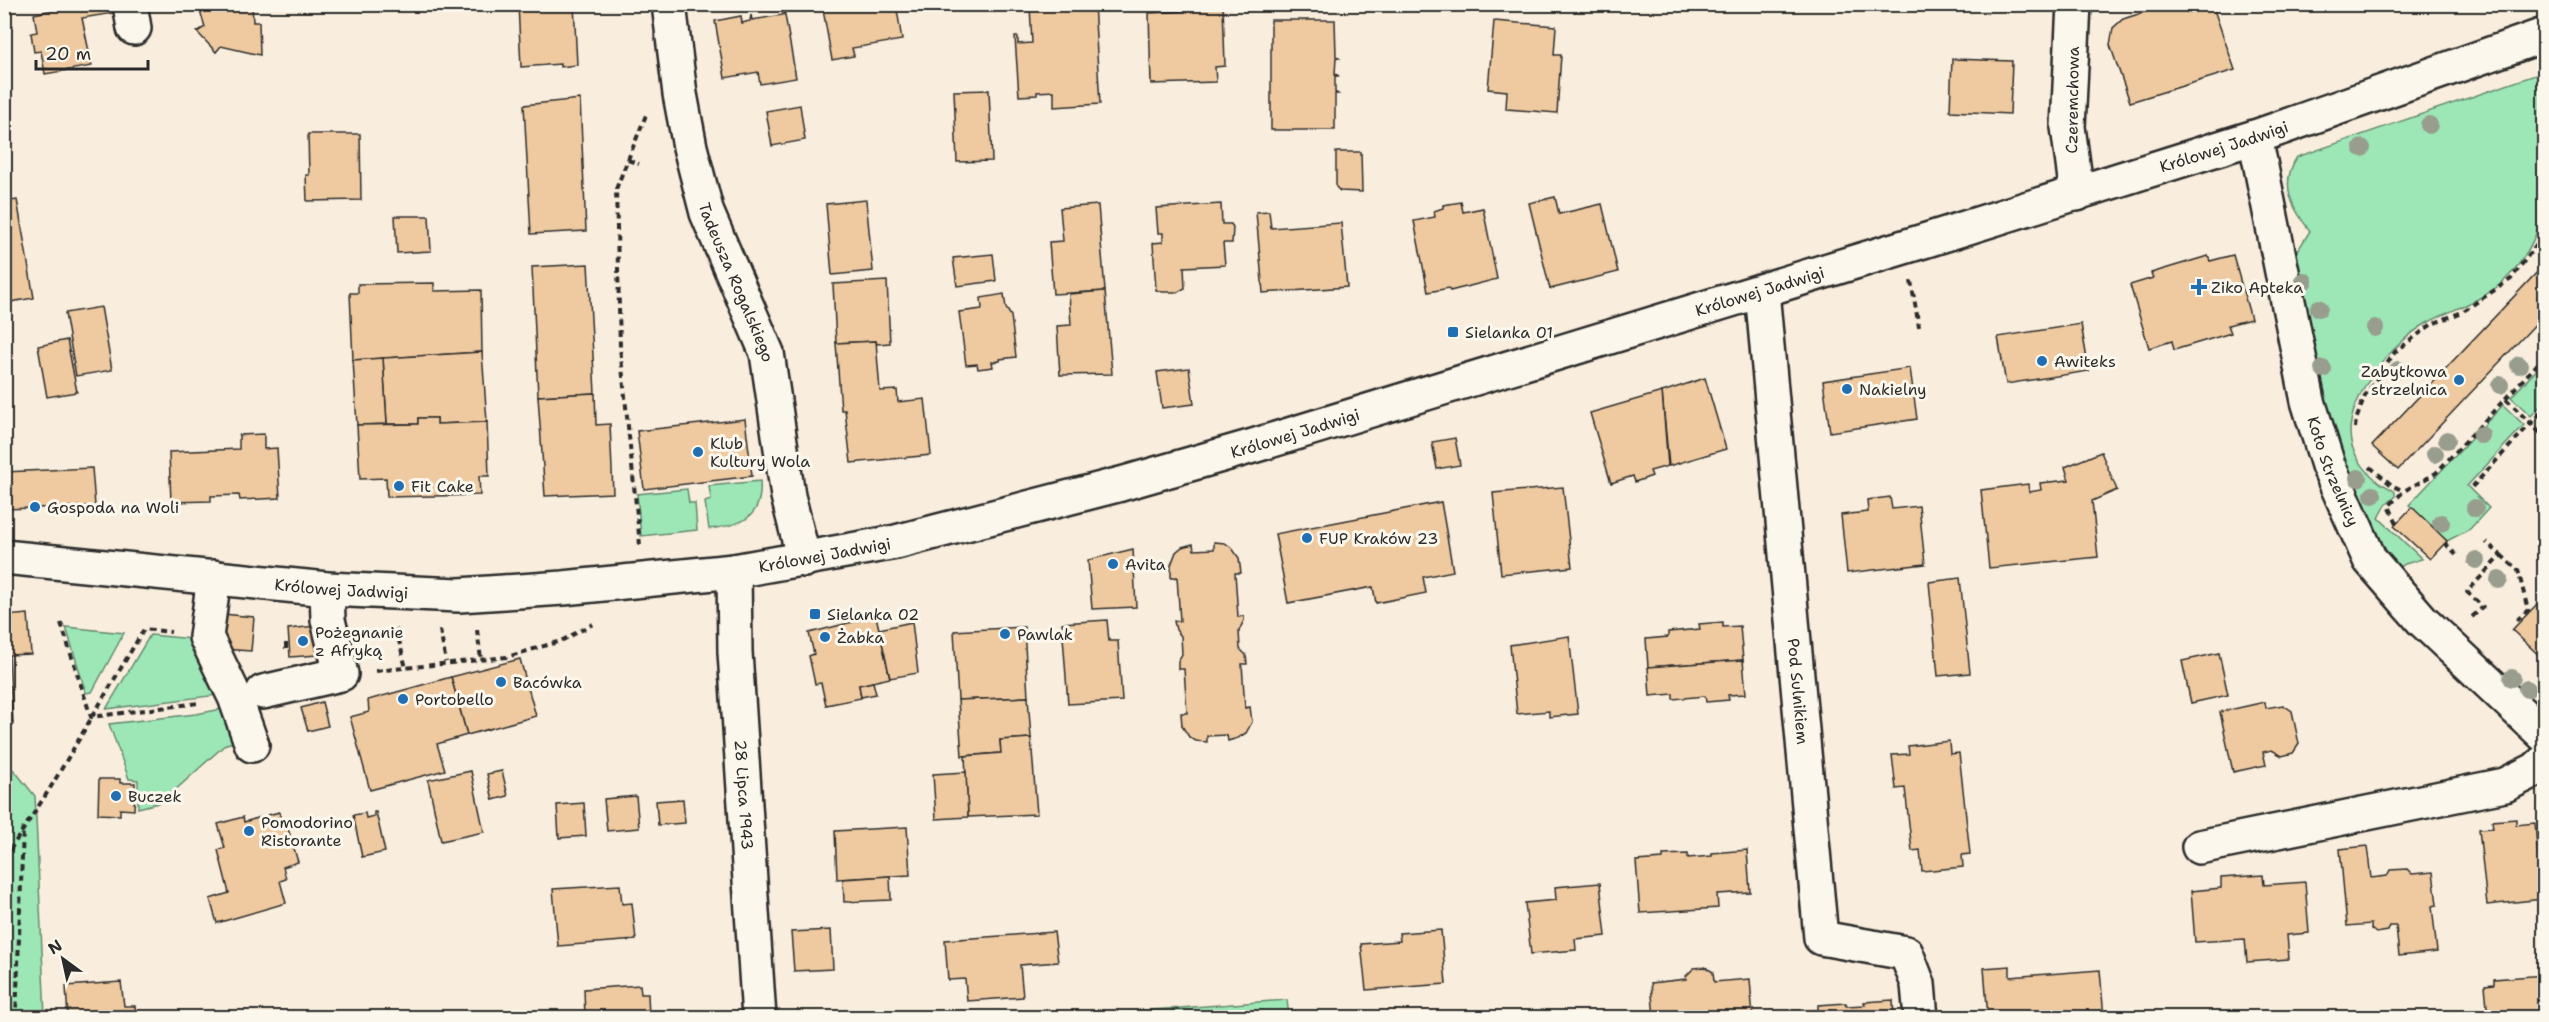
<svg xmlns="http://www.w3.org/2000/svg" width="2549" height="1022" font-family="'Shantell Sans',sans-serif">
<rect width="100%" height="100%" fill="#f9eedd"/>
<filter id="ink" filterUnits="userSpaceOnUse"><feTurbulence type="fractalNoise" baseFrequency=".0167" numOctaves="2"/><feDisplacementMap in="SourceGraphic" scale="12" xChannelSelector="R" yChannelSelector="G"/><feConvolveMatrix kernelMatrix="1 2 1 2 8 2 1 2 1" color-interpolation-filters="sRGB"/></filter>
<g filter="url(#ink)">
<g fill="#9de7b6" stroke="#648970" stroke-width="1.5">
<path d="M2544,72V207C2538,237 2525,261 2503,282C2481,302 2452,309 2427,323C2393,342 2339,404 2352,446C2356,459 2368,474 2379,482C2384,486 2390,487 2395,492V497L2386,505L2379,518L2422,559L2405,564L2395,571L2328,444L2293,265L2298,250L2310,231C2292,208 2279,185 2297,157Z"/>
<path d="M2544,362V402L2531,416L2511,397Z"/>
<path d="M2503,405L2524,425L2467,486L2489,508L2470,529L2447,541L2409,505Z"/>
<path d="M760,481C763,519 741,525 709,529L705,502L711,500L709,486Z"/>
<path d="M687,489L689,503H695L697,530L641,536L637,494Z"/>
<path d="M66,627L124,633L92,692L86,693Z"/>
<path d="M150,635L193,639L218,695L106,709Z"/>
<path d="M232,707L240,741L226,744L162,802L138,808V780L129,779L109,724L196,714Z"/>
<path d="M14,770L35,796L45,1017H5L4,771Z"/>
<path d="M1287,1000L1289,1017H1088V1015Z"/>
</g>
<g fill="#efcaa0" stroke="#2b2b2b" stroke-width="1.5">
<path d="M79,4H112L114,13L82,18L92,66L45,74L41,51L34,52L31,33L37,32L34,14Z"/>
<path d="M198,4H252L253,22H259L260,55L221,46L216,52L197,32L205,27Z"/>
<path d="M518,4H574L577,65L560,67V64L521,67Z"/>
<path d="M822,4H896L902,40L852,48L854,56L832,60Z"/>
<path d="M1061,4H1094L1100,104L1054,107V91L1037,92V95L1019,96L1015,37H1018V44L1032,43L1030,7Z"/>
<path d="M1186,4H1223L1225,66L1215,67L1216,82L1151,84L1149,13L1186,11Z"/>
<path d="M1956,4H2015V11L1956,7Z"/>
<path d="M2170,4H2212L2235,70L2130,102L2110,45L2113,28L2123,19Z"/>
<path d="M782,9H784L796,78L760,84L758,72L725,78L715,21L741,16L742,23L750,21L751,15L752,20L783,15Z"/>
<path d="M1271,20H1335L1336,56L1339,58H1336L1335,74L1339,76H1335V92L1338,94H1335V130H1271Z"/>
<path d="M1494,21L1556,26L1554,55H1561L1557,113L1506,109L1507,91L1488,89Z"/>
<path d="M1952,59L2012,61L2010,114L1950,111Z"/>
<path d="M989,90L992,161L957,162L954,91Z"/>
<path d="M580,99L586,231L531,234L524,105Z"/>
<path d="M800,105L805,140L772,146L766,111Z"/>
<path d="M308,134H360L361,200L307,201L306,175H309Z"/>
<path d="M1336,152H1361L1362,192L1340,191L1336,187Z"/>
<path d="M1555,197L1559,214L1602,204L1618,272L1550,289L1529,203Z"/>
<path d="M17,200L34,298L4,303V202Z"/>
<path d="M866,200L873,271L832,275L826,204Z"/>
<path d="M1461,202L1463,212L1483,208L1497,279L1450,291L1449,288L1428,292L1414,221L1435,217L1434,211L1443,208V205Z"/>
<path d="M1221,204L1222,224H1231L1233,227L1232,243H1223L1225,265L1184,267L1185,288L1178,292H1163L1156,290L1153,243L1163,242V233H1158L1156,208Z"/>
<path d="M1098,205L1105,291L1053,294L1049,242L1063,241L1060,208Z"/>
<path d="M1269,211L1271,228L1341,223L1347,287L1263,293L1256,212Z"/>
<path d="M395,216H429L431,251L397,253Z"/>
<path d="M993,254L996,281L957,286L953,258Z"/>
<path d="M2233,255L2251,319L2228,325L2231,333L2174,350L2172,341L2149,348L2130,285L2153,278L2151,273L2208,256L2210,261Z"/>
<path d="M588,264L595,393L538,396L532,267Z"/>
<path d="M2544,265V315L2398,470L2372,446Z"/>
<path d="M887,281L890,343L877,344L876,341L836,343L833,284Z"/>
<path d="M434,283V291L481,290L482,352L353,360L350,293H358V284Z"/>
<path d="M1105,291L1112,374L1060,375L1057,326L1071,325L1069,294Z"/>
<path d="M1004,294L1006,308L1011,316L1016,357L1000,359V361L992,362L993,367L978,369L977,364L966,365L959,312L982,309L981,298Z"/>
<path d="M101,307L112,370L76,376L65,313Z"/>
<path d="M2081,324L2089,371L2006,384L1998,337Z"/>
<path d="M67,340L77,392L47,397L38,346Z"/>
<path d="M876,341L880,391L897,390L898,402L925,399L931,455L851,463L845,410H841L836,343Z"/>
<path d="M482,352L487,422L437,424V418H418V424H387L383,358Z"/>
<path d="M383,358L387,424L357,425L353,360Z"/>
<path d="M1189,368L1194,404L1162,408L1157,372Z"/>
<path d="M1910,368L1917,419L1830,432L1823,381Z"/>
<path d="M1705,378L1726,449L1669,466L1662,392Z"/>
<path d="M1662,392L1668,466L1650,471L1652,476L1635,482L1633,476L1611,483L1590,413Z"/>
<path d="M595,393L596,425L610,424L613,493L545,496L538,396Z"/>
<path d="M418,418H437V424L487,422L489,476H479L480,495L387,497L386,478L360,479L357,425L418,424Z"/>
<path d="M745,419L752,476L644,489L637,431Z"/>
<path d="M264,434V449L277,448L280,498L240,500L239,495L211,496V501L171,502L169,452L239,449V435Z"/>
<path d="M1455,438L1460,465L1437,469L1432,442Z"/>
<path d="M2101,452L2117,490L2092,501L2098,557L1989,568L1981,490L2028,484L2029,492L2041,490L2040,483L2069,480L2065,467Z"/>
<path d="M92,468L95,506L4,509V472Z"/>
<path d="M1563,487L1572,567L1501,574L1493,493Z"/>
<path d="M1890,497L1892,509L1919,506L1925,564L1847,573L1841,515L1868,512L1867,500Z"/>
<path d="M1441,502L1453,571L1423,577L1426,593L1376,603L1373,587L1288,603L1275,534Z"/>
<path d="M2412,507L2447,541L2430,559L2394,526Z"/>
<path d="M1214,542L1225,543L1232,548L1239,558L1241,573H1235L1238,617L1244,616V620L1239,631L1240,649L1246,655L1247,664H1242L1245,708L1250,707L1252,722L1246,733L1238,738L1228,741L1227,735L1207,736V742L1196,741L1189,737L1182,726L1181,713H1187L1184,669H1178V661L1182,654L1181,636L1176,630L1174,621H1180L1177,577L1171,578V565L1176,552L1182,547L1193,544L1194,550L1214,549Z"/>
<path d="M1133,549L1136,607L1092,609L1088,560Z"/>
<path d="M1960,578L1970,673L1938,676L1929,582Z"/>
<path d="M4,591L6,616L28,614L31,654L9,655L13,724H4Z"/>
<path d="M2544,600V660L2512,630L2540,601L2542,603Z"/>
<path d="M223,614L254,617L251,651L222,649Z"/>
<path d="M876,616L890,678L859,685L861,698L826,705L821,683L815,684L809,656L814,654L809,633Z"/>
<path d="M1107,620L1109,641H1118L1122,701L1068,704L1062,623Z"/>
<path d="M912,622L918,673L890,678L879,629Z"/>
<path d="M1723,622V627L1740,626L1743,660L1648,667L1646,639L1668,637V632L1700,629L1699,624Z"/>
<path d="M316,626L318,655L290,657L288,629Z"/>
<path d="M1024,627L1028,697L958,700L954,631Z"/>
<path d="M1569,636L1578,714L1549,717V711L1517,714L1510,645Z"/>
<path d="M2219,653L2228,695L2191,703L2182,661Z"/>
<path d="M520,659L536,716L467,735L451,677Z"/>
<path d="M1743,660L1746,694L1728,695L1729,700L1706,702L1705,696L1673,699V694L1650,696L1648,667Z"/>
<path d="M451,677L467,735L437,744L445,770L370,790L350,717L369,712L368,700Z"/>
<path d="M873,682L876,694L861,697L859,685Z"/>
<path d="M1028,697L1031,738L1000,740L1001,753L962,756L958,700Z"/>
<path d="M322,702L328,726L308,731L301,708Z"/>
<path d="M2265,702L2266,708L2283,705L2292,711L2299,744L2293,753L2282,756L2272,750L2263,752L2266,765L2233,772L2220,712Z"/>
<path d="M1031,738L1037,814L968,817L965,756L1001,753L1000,740Z"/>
<path d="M1949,741L1950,754L1959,753L1970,854L1962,855L1963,867L1922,871L1920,850L1912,851L1905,788L1896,789L1892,755L1909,754L1908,746Z"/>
<path d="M471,771L484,832L441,841L428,780Z"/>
<path d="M502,771L508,796L493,800L487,774Z"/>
<path d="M966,772L968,817L936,819L933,774Z"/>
<path d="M99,779H120V783H135L134,810L120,809V815L98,814Z"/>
<path d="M636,796L639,828L607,831L604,799Z"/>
<path d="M683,799L685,823L658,825L656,801Z"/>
<path d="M584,803L586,836L559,838L557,805Z"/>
<path d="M279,812L283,826L287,825L298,862L283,867L286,879L280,881L286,903L217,923L210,899L229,893L218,850L225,848L218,824L243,817L244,822Z"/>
<path d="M374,812H376L385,852L362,857L353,815L365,813L366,818L374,816Z"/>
<path d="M2516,819V825L2535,823L2538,857L2544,856L2543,899L2487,905L2479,829L2493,828L2492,821Z"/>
<path d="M907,827L910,875L837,879L835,831Z"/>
<path d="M2367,846L2371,878L2387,876L2390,870L2407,869L2412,874L2433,872L2437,905L2432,906L2437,952L2399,956L2396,926H2390L2388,931L2376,933L2371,929V924L2347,926L2340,849Z"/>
<path d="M1747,850L1750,892L1717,894L1718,908L1640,913L1636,861L1663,859V855L1688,854V858L1712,856V853Z"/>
<path d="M2263,875L2264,885L2305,882L2309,933L2287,935L2289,959L2247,962L2245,939L2195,942L2191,891L2221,888V878Z"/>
<path d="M890,876L891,900L844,902L843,879Z"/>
<path d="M1600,883L1606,936L1575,939L1576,950L1531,954L1525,903L1556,900L1555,887Z"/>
<path d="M620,885L622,904L632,903L636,940L558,946L553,889Z"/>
<path d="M831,930L833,969L794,971L791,932Z"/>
<path d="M1441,930L1446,984L1366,990L1361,944L1400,941L1399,933Z"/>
<path d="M1054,932L1058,962L1020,965L1023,997L967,1001L965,979L948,980L945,940Z"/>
<path d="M2010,966V977L2100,970L2104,1018H1988L1984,968Z"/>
<path d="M1705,967L1713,972L1714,982L1750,979L1753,1018H1654L1651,983L1686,979V976L1694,968Z"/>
<path d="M2544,975V1018H2488L2485,985L2494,984V979Z"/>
<path d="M121,982L124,1006H135L136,1018H68L66,986Z"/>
<path d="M640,985L641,994H648L649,1018H585L584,989Z"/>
<path d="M1893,1000L1894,1018H1818V1005L1846,1003V1006L1865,1005L1864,1002Z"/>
<path d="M1818,1010V1018H1796L1795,1011Z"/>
</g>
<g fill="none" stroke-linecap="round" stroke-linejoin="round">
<g stroke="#2b2b2b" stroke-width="38">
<g id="minor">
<path d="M130,4L134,28"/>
<path id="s1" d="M669,4L680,94L690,147L707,213L767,353L788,496L804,560"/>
<path d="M2074,4L2068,127L2077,194"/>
<path id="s2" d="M2255,137L2308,401L2328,465L2370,560L2422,620L2544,735"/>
<path id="s3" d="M1762,291L1821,938L1906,953L1918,984L1921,1018"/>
<path id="s4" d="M4,557L327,589L459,595L563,588L734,571L896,542L1121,484L1253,446L1930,239L2255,137L2544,35"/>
<path id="s5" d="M734,571L735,652L759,1018"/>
<path d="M214,577L206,637L235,697L252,745"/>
<path d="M263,692L341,674L328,620L327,589"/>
<path d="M2199,847L2505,785L2535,770L2544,762"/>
</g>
</g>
<g stroke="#2b2b2b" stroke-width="4" stroke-dasharray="6 4.5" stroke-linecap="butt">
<path d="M628,160L639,164"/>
<path d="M1911,281L1919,327"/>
<path d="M2506,399L2544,437"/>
<path d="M2355,428L2356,420L2365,396L2395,352L2432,324L2462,312L2511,279L2544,234"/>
<path d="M2370,467L2393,486L2404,491"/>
<path d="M2472,487L2544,409"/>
<path d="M2397,523L2389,506L2404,491L2436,473L2544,357"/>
<path d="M2445,543L2456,555"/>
<path d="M640,545L620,347L616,189L646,115"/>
<path d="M2501,555L2518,570L2528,610L2516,621L2519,623"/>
<path d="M2472,617L2483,607L2467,592L2501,555L2486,542"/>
<path d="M61,623L91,717L198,703"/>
<path d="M396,629L406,668"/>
<path d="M440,630L446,662"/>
<path d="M477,630L481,659"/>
<path d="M286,649V642H289"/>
<path d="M376,671L507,657L561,641L593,624"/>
<path d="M4,859L49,790L144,629L171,632"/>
<path d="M16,1018L23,829"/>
</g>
<use href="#minor" stroke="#fbf7ec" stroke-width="33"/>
</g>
<g fill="#989d8e">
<circle cx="2429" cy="125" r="9"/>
<circle cx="2362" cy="148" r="9"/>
<circle cx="2304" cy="281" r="9"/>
<circle cx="2319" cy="308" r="9"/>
<circle cx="2375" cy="328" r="9"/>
<circle cx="2519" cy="365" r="9"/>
<circle cx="2323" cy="369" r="9"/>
<circle cx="2398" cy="370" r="9"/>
<circle cx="2500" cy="385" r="9"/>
<circle cx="2481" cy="435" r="9"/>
<circle cx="2447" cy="440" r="9"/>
<circle cx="2435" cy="454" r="9"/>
<circle cx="2358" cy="478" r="9"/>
<circle cx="2373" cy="495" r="9"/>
<circle cx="2475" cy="508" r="9"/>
<circle cx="2441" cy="523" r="9"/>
<circle cx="2476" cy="560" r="9"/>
<circle cx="2499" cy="580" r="9"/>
<circle cx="2512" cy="678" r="9"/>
<circle cx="2527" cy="689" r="9"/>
</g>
</g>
<g fill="#1f6fb2" stroke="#fbf7ec" stroke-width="2">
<path d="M2196 278h6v6h6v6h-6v6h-6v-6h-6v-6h6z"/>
<rect x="1447" y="326" width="12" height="12" rx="3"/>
<circle cx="2042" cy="361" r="6"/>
<circle cx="2459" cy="380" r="6"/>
<circle cx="1847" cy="389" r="6"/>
<circle cx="698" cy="452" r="6"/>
<circle cx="399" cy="486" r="6"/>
<circle cx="35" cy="507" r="6"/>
<circle cx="1307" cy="538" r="6"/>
<circle cx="1113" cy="564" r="6"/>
<rect x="809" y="608" width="12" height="12" rx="3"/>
<circle cx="1005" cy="634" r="6"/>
<circle cx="825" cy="637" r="6"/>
<circle cx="303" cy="641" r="6"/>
<circle cx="501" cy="682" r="6"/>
<circle cx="403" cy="699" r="6"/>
<circle cx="116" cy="796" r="6"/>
<circle cx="249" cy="831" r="6"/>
</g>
<g text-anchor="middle" stroke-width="6" stroke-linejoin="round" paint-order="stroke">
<g font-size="16" fill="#2b2b2b" stroke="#fbf7ec">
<text transform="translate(2072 100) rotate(-89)" y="6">Czeremchowa</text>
<text dy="6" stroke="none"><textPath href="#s4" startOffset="2283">Królowej Jadwigi</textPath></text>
<text dy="6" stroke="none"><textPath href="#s1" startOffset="288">Tadeusza Rogalskiego</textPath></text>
<text dy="6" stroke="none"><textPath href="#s4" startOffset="1797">Królowej Jadwigi</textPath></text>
<text dy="6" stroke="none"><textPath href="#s4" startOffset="1311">Królowej Jadwigi</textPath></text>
<text dy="6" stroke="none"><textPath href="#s2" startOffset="344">Koło Strzelnicy</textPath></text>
<text dy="6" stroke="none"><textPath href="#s4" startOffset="825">Królowej Jadwigi</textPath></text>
<text dy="6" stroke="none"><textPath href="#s4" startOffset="339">Królowej Jadwigi</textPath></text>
<text dy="6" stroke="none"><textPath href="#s3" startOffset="402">Pod Sulnikiem</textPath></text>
<text dy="6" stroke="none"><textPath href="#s5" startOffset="224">28 Lipca 1943</textPath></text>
</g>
<g font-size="16" fill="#2b2b2b" stroke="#fbf7ec" text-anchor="start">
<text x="2211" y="293">Ziko Apteka</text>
<text x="1465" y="338">Sielanka 01</text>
<text x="2054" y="367">Awiteks</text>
<text x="2447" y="377" text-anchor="end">Zabytkowa<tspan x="2447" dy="18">strzelnica</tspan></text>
<text x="1859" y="395">Nakielny</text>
<text x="710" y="449">Klub<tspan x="710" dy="18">Kultury Wola</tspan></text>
<text x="411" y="492">Fit Cake</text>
<text x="47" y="513">Gospoda na Woli</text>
<text x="1319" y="544">FUP Kraków 23</text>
<text x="1125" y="570">Avita</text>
<text x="827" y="620">Sielanka 02</text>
<text x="315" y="638">Pożegnanie<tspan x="315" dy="18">z Afryką</tspan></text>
<text x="1017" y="640">Pawlak</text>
<text x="837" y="643">Żabka</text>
<text x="513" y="688">Bacówka</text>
<text x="415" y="705">Portobello</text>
<text x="128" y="802">Buczek</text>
<text x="261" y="828">Pomodorino<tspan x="261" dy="18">Ristorante</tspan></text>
</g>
</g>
<rect width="2549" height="1022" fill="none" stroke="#fbf7ec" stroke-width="24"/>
<rect x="12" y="12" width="2525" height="998" fill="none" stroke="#2b2b2b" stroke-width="2" filter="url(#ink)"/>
<g transform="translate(63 959) rotate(327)" stroke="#fbf7ec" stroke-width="4.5" paint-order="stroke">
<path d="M0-4.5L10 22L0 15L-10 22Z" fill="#2b2b2b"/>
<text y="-9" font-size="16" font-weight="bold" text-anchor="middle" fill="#2b2b2b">N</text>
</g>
<path d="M36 60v9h112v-9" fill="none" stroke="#2b2b2b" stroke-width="3"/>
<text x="45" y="60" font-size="18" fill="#2b2b2b" stroke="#fbf7ec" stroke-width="4.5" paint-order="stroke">20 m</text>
</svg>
